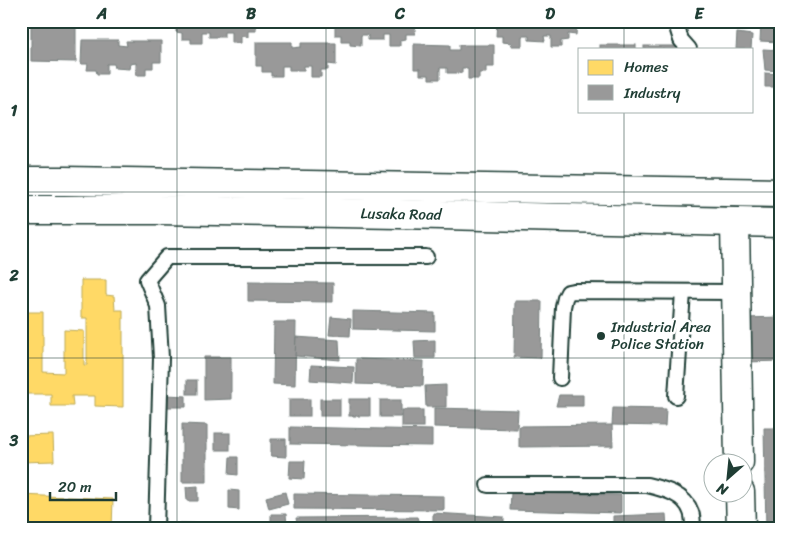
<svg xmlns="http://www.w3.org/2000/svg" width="801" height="550" font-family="Sriracha,sans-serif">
<rect width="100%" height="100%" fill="#fff"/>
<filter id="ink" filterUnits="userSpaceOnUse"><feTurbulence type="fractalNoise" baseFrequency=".02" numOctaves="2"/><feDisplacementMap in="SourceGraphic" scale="10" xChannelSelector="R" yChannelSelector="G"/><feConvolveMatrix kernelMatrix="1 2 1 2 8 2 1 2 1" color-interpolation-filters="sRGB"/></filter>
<g filter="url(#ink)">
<g fill="#ffd966" stroke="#bcaa57">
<path d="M81,280H106V295L114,296L115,310H123V407L95,406V396H72L73,406H51V394H21V312H43V372L64,373V330L84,331V365H87V318H81Z"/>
<path d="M53,435L54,461L21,462V436Z"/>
<path d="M21,495L113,499L112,529H21Z"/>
</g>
<g fill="#999" stroke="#747d7b">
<path d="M31,21H76V62L31,61Z"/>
<path d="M176,21H256V31H248V37L241,36V43H231V32H224V37H209V32H202V43H191V39H182V33L176,32Z"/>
<path d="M335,21H415V34H406V39L400,40V46H389V35H383V40H368V35H361V46L350,45V42H341V35H335Z"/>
<path d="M497,21H577L576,35L568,34V40L561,41V47H551V36H544L545,41L529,40V36H522V46H511L512,43L502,42V36H496Z"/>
<path d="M761,22H780V42L760,41Z"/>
<path d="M737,33L752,35L751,49H736Z"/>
<path d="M82,40H118V45L127,46L126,41H161V62H153V68H146V75H136V63L130,64L129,69L115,68L114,64H107V74H97L96,70H87L88,64H81Z"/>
<path d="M256,42H292V48L301,47V43H336V65L328,64V70H321V77H311V66H304V70H289V66H282V76H271V72H262V66H256Z"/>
<path d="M414,44L450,45V50H459V45H494V67H486V73H479V79H468V68H462V73H447V68H440V79H429V75H420V69H414Z"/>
<rect x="600" y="45" width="36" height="4"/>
<rect x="644" y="46" width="36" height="3"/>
<path d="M763,49L780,50V71L765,70Z"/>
<path d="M765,73L780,74V87H765Z"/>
<path d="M248,282L333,283V302L248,301Z"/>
<path d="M515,301H542L541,358L514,357Z"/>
<path d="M353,311L435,313V331L353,329Z"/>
<path d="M331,317L351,319L350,336L329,335Z"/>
<path d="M780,317V361L747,362L746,318Z"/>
<path d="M274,322H296L295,385L273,384Z"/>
<path d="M296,337L339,340L340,360L295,356Z"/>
<path d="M435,340V358H415L414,341Z"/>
<path d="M204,357H231V399L204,400Z"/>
<path d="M356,359L424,361L423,386L356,384Z"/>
<path d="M311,365L354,367L353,383L310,380Z"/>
<rect x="187" y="380" width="10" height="14"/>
<path d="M446,385V407H426L425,386Z"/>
<path d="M167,395L186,396V407H167Z"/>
<path d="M559,395H583V406H556Z"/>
<rect x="289" y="399" width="21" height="17"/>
<rect x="320" y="399" width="20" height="17"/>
<rect x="349" y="399" width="21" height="17"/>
<rect x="380" y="400" width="21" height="17"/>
<path d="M434,408L518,410L517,429L434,427Z"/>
<path d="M613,408L666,409L665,426L612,425Z"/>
<rect x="402" y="410" width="21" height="17"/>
<path d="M182,424L207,425V482H182Z"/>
<path d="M612,425L613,446L519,447V426Z"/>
<path d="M290,427L432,430V446L290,444Z"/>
<path d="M764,428H780V529H766Z"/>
<rect x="215" y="433" width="15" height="17"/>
<path d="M271,439H286V457L271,456Z"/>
<path d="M230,457H238V475L229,474Z"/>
<path d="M290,461H305L304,479L289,478Z"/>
<path d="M198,486V501H187L186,487Z"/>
<path d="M229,490L239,491V510L229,509Z"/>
<path d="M285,492L288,504L269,509L266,497Z"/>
<path d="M511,493L621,495V513L510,510Z"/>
<path d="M294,494L444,496V510L294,509Z"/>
<path d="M433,513L504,517V529H433Z"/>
<path d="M271,514H286L287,526H271Z"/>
<path d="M666,514L667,529H613V516Z"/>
<path d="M417,517L421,529H298L296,518Z"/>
<path d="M179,523L222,524V529H179Z"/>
</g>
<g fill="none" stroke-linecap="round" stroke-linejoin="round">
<g stroke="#1f3d34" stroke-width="18">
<g id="service">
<path d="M675,21L681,40L689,49"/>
<path d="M560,378L563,307L565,298L568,292L573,291L736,292"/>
<path d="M676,396L683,292"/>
<path d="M488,485H647C664,489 685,494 691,512C693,517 693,523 693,529"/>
<path d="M156,529L161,358L158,306L147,280L167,257H426"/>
</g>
</g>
<g stroke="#1f3d34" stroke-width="31">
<g id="minor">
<path d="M735,222L739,462"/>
<path d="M740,492L741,529"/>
</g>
</g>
<g stroke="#1f3d34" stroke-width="31">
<g id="secondary">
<path d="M21,181H64L780,193"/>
<path d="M21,210H158L399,214L780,223"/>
</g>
</g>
<use href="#service" stroke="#fff" stroke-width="14"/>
<use href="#minor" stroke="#fff" stroke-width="28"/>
<use href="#secondary" stroke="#fff" stroke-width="28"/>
</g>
</g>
<path fill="none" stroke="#1f3d34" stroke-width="1" stroke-opacity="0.55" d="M177,21V529M326,21V529M475,21V529M624,21V49M624,111V529M21,192H780M21,358H780"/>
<circle fill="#1f3d34" stroke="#fff" stroke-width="2" cx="601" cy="336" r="5"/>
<g text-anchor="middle" stroke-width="5" stroke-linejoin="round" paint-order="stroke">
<g font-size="15" fill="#1f3d34" stroke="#fff">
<text transform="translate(401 214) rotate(1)" y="5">Lusaka Road</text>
</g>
<g font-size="15" fill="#1f3d34" stroke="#fff" text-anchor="start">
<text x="611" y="332">Industrial Area<tspan x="611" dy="17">Police Station</tspan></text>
</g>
</g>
<rect width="801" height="550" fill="none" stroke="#fff" stroke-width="55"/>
<rect x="578" y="48" width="175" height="65" fill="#ffffff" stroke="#a5b1ae"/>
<rect x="588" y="60" width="25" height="15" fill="#ffd966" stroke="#a5b1ae"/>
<text x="624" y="72" font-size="15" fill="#1f3d34">Homes</text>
<rect x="588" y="85" width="25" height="15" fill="#999999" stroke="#a5b1ae"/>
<text x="624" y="98" font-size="15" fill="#1f3d34">Industry</text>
<g transform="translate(728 478) rotate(207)"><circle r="24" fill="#ffffff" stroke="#a5b1ae"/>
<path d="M0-4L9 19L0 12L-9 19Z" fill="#1f3d34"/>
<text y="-8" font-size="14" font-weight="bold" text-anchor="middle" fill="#1f3d34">N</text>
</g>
<path d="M50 492v8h66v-8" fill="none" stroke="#1f3d34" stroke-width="2.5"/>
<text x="58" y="492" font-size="15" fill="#1f3d34" stroke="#ffffff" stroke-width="4" paint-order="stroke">20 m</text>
<rect x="28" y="28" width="746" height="494" fill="none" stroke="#1f3d34" stroke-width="2"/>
<g font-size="16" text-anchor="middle" font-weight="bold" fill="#1f3d34">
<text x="102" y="19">A</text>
<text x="251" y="19">B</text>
<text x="400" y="19">C</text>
<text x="550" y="19">D</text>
<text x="699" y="19">E</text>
<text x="14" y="116">1</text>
<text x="14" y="281">2</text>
<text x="14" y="446">3</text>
</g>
</svg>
